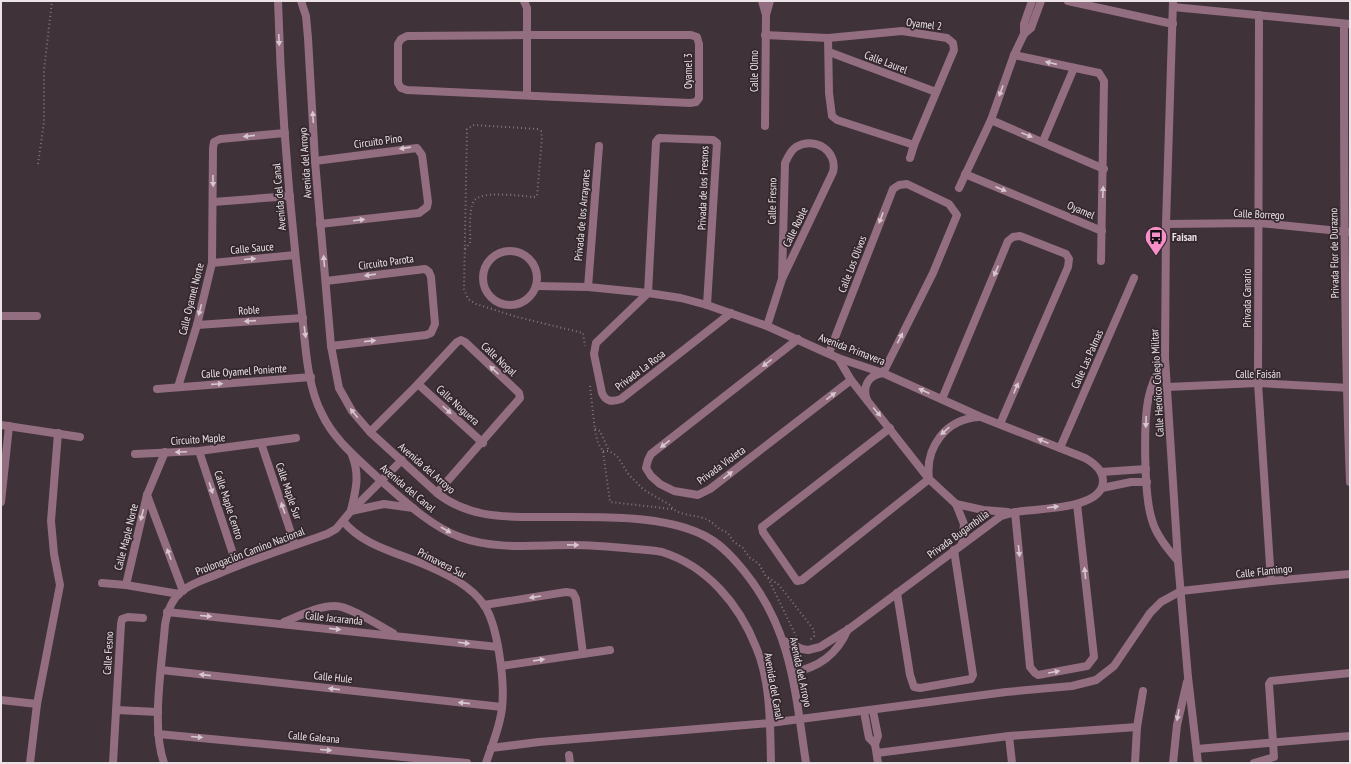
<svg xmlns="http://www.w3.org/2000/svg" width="1351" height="764" font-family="'PT Sans Narrow',sans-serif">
<rect width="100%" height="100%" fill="#3f3238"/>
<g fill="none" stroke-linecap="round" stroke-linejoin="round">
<g stroke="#84797e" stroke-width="2" stroke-dasharray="1 3" stroke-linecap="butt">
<path d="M38,164L44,122V70L52,1"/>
<path d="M465,249L470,243C471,231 468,211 474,201C481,190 521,196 534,197L537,196L542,137L541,131L537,129L474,125L467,129L464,289L468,299L476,304L517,317L583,333L585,346"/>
<path d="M590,386L595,431L598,443L603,451L610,502L672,509"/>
<path d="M595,429L600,431L609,451"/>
<path d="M603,451H609L617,456L629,475L644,490L670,505C677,517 697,514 708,520C715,524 718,530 727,532L734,542L743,548L749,557L759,564L765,575L779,585L814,630V636L810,640"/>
<path d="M768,578L796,636"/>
</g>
<g stroke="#936d80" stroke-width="8">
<path d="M278,1C281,102 289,204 301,304C305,338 306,384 322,414C334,440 358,459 378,478C402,499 430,526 460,537C494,550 535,545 571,545C593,545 614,547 635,549C644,550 653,550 662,552C707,566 739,604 756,647C771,682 770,725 771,763"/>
<path d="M301,1L306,16L308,38L315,161L331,346L339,388L352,411L370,432L437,493C470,519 507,517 546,517C592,517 660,514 701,534C719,542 732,556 744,571C792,630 795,691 806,763"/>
<path d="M524,1L527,8V95"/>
<path d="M762,1L766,15"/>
<path d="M1068,1L1173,24"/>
<path d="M1173,1L1166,224L1165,358L1178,561L1188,677L1198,763"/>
<path d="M1173,7L1350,24"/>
<path d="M1259,15L1258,383L1271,581"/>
<path d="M1344,24C1344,176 1344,329 1350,482"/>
<path d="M1024,34V24L1032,1"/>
<path d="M527,35H691L697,37L699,44V98L696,102L690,103L407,90L401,88L398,83V44L401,39L407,36Z"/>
<path d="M765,35L828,38L902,31L947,38L953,43L954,50L914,145L910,158"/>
<path d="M828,38L829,93L832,116L837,120L914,145"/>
<path d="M829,52L936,92"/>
<path d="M1014,55L1099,73L1104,81L1101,261"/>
<path d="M991,120L1104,169"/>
<path d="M765,126L766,15L770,1"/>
<path d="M1043,141L1074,68"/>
<path d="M315,161L417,148L422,155L428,202L427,207L419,213L320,224"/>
<path d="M965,174L1102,231"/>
<path d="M959,188L991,120L1014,55L1024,34L1031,28L1041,1"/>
<path d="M213,202L290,196"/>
<path d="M1166,224L1259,223L1349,232"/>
<circle cx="510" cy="278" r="27"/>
<path d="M212,263L295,255"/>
<path d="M326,281L425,269L429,272L431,277L435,324L431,333L426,335L331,346"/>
<path d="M536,286L588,287L648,293L681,298L707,305L767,326L838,358L883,373L981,417L1085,458C1094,463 1103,470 1103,481C1103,510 1037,508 1016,512C1011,513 1006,515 1001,516L849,629L820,647L808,650L802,649L784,641"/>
<path d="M588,287L599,146"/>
<path d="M707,305L717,143L713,140L659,138L656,142L648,293L596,343L594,354L602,393C606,402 612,402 621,399L731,313"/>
<path d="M1,316H37"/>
<path d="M197,325L303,318"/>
<path d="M767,326L782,279L833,172C838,151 815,136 796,147C790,151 788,157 785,163L782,279"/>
<path d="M798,339L651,454L648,460L646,468L651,476L660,484L674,491L698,495L710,489L851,380"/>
<path d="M829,353L893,189L899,185L907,184L949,204L957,215L933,273L883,373C868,375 862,387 867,400"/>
<path d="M838,358L851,380L929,479L956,504L964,524L962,544"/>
<path d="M1164,359C1158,371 1152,382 1149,396C1143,421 1144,496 1152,520C1156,535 1168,549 1178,561"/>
<path d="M418,384L483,443"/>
<path d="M178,387L197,325L212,263L213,148L214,142L220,139L285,133"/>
<path d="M1167,387L1258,383L1350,388"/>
<path d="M157,389L311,377"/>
<path d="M942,399L1008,241L1013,237L1020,236L1066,254L1069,259L1068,267L1000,424"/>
<path d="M1,425L80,437"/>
<path d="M890,428L762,527L763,532L797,581L802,580L929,479C925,447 946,419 979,417"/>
<path d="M370,432L418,384L457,342L461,340L465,342L519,393L520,398L437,493"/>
<path d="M261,443L295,545"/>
<path d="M1060,448L1134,278"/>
<path d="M199,451L237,566"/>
<path d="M135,454L199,451L296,438"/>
<path d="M1101,472L1146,469"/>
<path d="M1102,488L1131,482H1147"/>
<path d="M147,495L183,591"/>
<path d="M1,502L9,426"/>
<path d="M956,504L983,510L1008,512"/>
<path d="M351,510C356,490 360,475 352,455"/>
<path d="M351,511L384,504L413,508"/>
<path d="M1015,512L1030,667L1035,673L1038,675L1087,666L1094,657L1077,504"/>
<path d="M343,521C364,547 400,553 430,567C450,576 471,586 484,605C498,625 505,683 502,708C500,727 492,745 486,763"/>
<path d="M102,583L126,585L179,594"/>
<path d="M126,585L147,495L165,452"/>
<path d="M897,593L910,675L914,687L920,688L971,679L973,675L954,550"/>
<path d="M484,605L566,592L573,593L576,599L583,654"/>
<path d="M167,612L498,647"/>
<path d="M284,622C299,616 318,606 334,606C348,605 380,626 393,633"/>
<path d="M501,666L610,650"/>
<path d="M161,670L502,707"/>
<path d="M792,673C819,667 837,655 848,629"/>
<path d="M1,700L37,704"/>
<path d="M116,710L158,712"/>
<path d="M873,711L878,736L875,744"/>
<path d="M864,712L869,738L875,744L878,763"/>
<path d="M158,734L467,763"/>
<path d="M1009,736L1012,763"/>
<path d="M491,748L539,742L770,723L1006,692L1072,686L1096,680L1114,666L1150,613L1161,602L1181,591L1271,581L1350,574"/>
<path d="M1197,749L1350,736"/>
<path d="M877,753L1009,736L1137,727"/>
<path d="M569,755L570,763"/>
<path d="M30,763L37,704L60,585L54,554L51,521L58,433"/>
<path d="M113,763L121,624L122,619L128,617L143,618"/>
<path d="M164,763C151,727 162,665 165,625C167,612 171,600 182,591C192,583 206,579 218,574C253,559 290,547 327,534L336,529L351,511L402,460"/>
<path d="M1135,763L1137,727L1143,691"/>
<path d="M1173,763L1177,725L1187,682"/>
<path d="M1254,763L1274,757L1269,684L1271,681L1350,673"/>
</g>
</g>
<defs><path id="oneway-solid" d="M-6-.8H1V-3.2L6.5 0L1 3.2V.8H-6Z"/></defs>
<g fill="#d6c6cd">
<use href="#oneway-solid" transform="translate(279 40) rotate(88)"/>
<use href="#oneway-solid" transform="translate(1051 63) rotate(-167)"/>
<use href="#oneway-solid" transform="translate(1001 91) rotate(110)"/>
<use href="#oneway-solid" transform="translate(313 117) rotate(-93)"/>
<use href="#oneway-solid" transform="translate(1027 135) rotate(22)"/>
<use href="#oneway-solid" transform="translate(249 136) rotate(174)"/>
<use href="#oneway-solid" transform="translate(405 148) rotate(172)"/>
<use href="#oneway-solid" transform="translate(213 181) rotate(89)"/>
<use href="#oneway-solid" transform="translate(1001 189) rotate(23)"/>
<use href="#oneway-solid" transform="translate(1103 192) rotate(-88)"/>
<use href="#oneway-solid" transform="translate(881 218) rotate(111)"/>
<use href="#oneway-solid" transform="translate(359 220) rotate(-7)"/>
<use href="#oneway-solid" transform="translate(250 259) rotate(-5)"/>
<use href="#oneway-solid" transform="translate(324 261) rotate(-95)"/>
<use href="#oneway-solid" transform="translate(996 271) rotate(113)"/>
<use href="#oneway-solid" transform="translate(370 275) rotate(172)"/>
<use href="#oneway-solid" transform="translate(200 310) rotate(104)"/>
<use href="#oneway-solid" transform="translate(250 321) rotate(176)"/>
<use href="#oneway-solid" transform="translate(305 332) rotate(82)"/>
<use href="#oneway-solid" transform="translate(900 338) rotate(-63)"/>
<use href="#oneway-solid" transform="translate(370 341) rotate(-6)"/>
<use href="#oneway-solid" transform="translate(767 363) rotate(142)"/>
<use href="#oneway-solid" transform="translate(494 370) rotate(-137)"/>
<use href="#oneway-solid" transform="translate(217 384) rotate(-4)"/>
<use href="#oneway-solid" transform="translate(1016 388) rotate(-67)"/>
<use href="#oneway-solid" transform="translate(924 391) rotate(-156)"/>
<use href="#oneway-solid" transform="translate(831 396) rotate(-38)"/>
<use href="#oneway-solid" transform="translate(447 410) rotate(42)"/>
<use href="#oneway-solid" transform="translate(877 412) rotate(50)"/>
<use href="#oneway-solid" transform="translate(354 413) rotate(-129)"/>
<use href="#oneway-solid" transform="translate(1146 422) rotate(92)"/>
<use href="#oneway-solid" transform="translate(945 431) rotate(138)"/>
<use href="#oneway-solid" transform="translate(1043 441) rotate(-158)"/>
<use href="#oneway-solid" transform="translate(665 444) rotate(142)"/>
<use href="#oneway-solid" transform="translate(181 452) rotate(178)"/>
<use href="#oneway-solid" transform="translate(728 475) rotate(-38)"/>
<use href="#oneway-solid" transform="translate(211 488) rotate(72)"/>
<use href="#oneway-solid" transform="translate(1053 507) rotate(-7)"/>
<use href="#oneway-solid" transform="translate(283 508) rotate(-109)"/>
<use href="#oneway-solid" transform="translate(142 515) rotate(104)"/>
<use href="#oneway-solid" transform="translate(446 530) rotate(30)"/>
<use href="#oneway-solid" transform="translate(573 545) rotate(1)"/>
<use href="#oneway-solid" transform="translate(1019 551) rotate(84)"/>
<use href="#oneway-solid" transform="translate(169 554) rotate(-110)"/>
<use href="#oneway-solid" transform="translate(1085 573) rotate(-96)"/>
<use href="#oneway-solid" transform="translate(535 597) rotate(171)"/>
<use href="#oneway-solid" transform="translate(206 616) rotate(5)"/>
<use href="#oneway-solid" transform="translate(335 629) rotate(6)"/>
<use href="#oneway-solid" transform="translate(464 643) rotate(7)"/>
<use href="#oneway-solid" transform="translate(539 660) rotate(-8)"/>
<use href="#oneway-solid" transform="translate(1054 672) rotate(-10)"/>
<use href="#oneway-solid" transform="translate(205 675) rotate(-174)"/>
<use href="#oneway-solid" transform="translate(334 689) rotate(-174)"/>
<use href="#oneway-solid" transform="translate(464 703) rotate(-174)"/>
<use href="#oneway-solid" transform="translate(1178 715) rotate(101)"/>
<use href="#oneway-solid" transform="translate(197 737) rotate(5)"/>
<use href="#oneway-solid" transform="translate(326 750) rotate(5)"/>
</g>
<defs>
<g id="bus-pin" transform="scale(1.15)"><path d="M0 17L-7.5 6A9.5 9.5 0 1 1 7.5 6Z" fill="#f98fc9" stroke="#34282e"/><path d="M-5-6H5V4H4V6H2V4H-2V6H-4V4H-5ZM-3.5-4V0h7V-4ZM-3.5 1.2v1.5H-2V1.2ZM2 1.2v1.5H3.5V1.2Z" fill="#111"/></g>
</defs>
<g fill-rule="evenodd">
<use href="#bus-pin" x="1156" y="237"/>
</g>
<g text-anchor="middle" stroke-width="3.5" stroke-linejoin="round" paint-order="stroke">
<g font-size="11" fill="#ece3e7" stroke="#34282e">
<text transform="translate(924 24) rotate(7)" y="4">Oyamel 2</text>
<text transform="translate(886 62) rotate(21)" y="4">Calle Laurel</text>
<text transform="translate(688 71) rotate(-90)" y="4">Oyamel 3</text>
<text transform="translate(754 71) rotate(-90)" y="4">Calle Olmo</text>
<text transform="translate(378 141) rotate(-8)" y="4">Circuito Pino</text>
<text transform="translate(305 163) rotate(-94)" y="4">Avenida del Arroyo</text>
<text transform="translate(703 188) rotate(-88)" y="4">Privada de los Fresnos</text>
<text transform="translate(279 197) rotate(-95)" y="4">Avenida del Canal</text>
<text transform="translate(772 201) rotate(-89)" y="4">Calle Fresno</text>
<text transform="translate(1081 210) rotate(23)" y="4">Oyamel</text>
<text transform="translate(1259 214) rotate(3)" y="4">Calle Borrego</text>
<text transform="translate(582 215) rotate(-85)" y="4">Privada de los Arrayanes</text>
<text transform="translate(795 227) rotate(-64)" y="4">Calle Roble</text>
<text transform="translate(252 248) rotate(-5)" y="4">Calle Sauce</text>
<text transform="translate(1334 253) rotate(-91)" y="4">Privada Flor de Durazno</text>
<text transform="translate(386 262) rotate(-8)" y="4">Circuito Parota</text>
<text transform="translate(852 264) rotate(-69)" y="4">Calle Los Olivos</text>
<text transform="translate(1247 298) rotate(-90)" y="4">Privada Canario</text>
<text transform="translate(191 299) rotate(-76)" y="4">Calle Oyamel Norte</text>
<text transform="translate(249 310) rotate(-4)" y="4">Roble</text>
<text transform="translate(852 349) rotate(21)" y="4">Avenida Primavera</text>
<text transform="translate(499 359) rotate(43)" y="4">Calle Nogal</text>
<text transform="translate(1087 359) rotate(-66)" y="4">Calle Las Palmas</text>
<text transform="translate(640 370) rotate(-37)" y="4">Privada La Rosa</text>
<text transform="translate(244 371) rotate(-4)" y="4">Calle Oyamel Poniente</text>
<text x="1258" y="378">Calle Faisán</text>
<text transform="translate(1157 383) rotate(-93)" y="4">Calle Heróico Colegio Militar</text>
<text transform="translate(458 405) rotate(42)" y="4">Calle Noguera</text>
<text transform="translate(198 439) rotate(-4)" y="4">Circuito Maple</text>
<text transform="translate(721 465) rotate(-36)" y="4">Privada Violeta</text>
<text transform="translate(427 468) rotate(41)" y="4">Avenida del Arroyo</text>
<text transform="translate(408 488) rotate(40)" y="4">Avenida del Canal</text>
<text transform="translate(289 491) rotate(71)" y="4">Calle Maple Sur</text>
<text transform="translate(229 505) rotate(72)" y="4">Calle Maple Centro</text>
<text transform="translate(958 534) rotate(-36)" y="4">Privada Bugambilia</text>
<text transform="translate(126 537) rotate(-76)" y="4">Calle Maple Norte</text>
<text transform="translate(250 551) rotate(-21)" y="4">Prolongación Camino Nacional</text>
<text transform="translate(442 563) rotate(27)" y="4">Primavera Sur</text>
<text transform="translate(1264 571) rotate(-6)" y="4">Calle Flamingo</text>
<text transform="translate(334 618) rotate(6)" y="4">Calle Jacaranda</text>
<text transform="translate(108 653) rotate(-87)" y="4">Calle Fesno</text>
<text transform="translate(801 672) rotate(78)" y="4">Avenida del Arroyo</text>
<text transform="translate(333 677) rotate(6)" y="4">Calle Hule</text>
<text transform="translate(774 686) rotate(80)" y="4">Avenida del Canal</text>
<text transform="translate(314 737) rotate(5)" y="4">Calle Galeana</text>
</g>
<g font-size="11" font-weight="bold" fill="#ece3e7" stroke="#34282e" text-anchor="start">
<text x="1172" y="241">Faisan</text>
</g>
</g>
<rect width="1351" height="764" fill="none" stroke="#ece3e7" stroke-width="4"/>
</svg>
